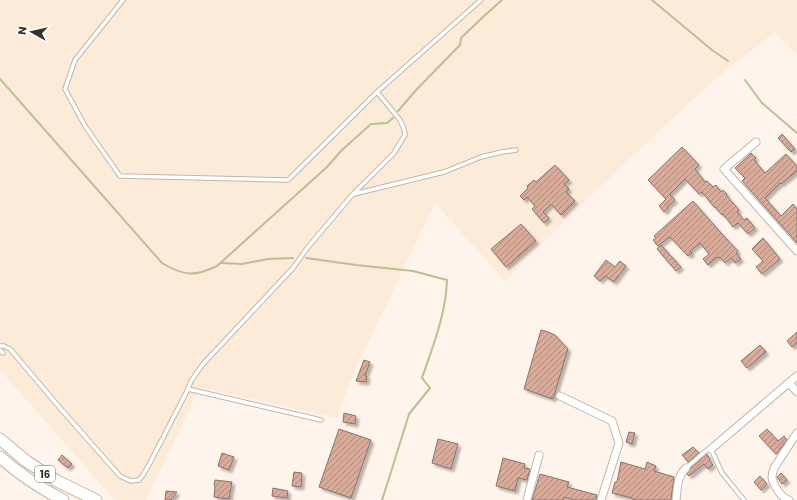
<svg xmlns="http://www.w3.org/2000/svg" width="797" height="500" font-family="Poppins,sans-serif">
<defs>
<pattern id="building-hatch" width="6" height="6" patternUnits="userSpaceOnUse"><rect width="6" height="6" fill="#d9ab9a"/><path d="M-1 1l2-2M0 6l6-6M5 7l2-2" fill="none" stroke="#b18c7e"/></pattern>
<filter id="shadow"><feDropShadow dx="3" dy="3" stdDeviation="1" flood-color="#0004"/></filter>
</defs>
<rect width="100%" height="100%" fill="#fef4eb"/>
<path fill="#fdebda" d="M0,0H797V55L775,32L715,79L601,186L505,281L435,203L354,372L337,418L200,387L146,500H118L113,498L0,370Z"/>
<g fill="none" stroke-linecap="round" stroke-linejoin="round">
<g stroke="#babf94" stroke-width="2">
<path d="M652,0L712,50L728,61"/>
<path d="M0,79L162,263C184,276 194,277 217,266L327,167L341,151L371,124L387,123L393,118"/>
<path d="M745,80L762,103L797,133"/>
<path d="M398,111L417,89L460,45L461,38L484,16L502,0"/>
<path d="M306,258L356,265L413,271L447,280C446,314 433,346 422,378L430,388L409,414L391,472L382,500"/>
<path d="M221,263L242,264L268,259L293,258"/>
</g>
</g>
<g fill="url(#building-hatch)" stroke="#83746e" filter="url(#shadow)">
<path d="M782,134L795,149L791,152L778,138Z"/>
<path d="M682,147L699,165L695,169L705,182L707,181L713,187L716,185L721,192L723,190L727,194L726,195L739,210L737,212L744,220L747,218L755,228L748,234L738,223L733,227L723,214L722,215L715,207H714L702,192L699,194L685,179L670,194V195L675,200L667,207L668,208L664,212L659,206L666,199L648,180Z"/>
<path d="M751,153L756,158L754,160L765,173L786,154L797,166V171L781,184L780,183L765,198L781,216L793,204L797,209V243L742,181L745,178L735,168Z"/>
<path d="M555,165L569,180L564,184L569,189L566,192L575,201L561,215L551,204L543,212L549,218L544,223L532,209L535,206L527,197L524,200L520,196L528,188L527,186L534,180L536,182Z"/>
<path d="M693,201L721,233L738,251L736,253L741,259L735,263L731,258L725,263L720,257L718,258L717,257L708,265L703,259L709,254L700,243L690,251L692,253L688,256L670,237V238L669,237L658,246L655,243V242L653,240L656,238L654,236Z"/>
<path d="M521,224L536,241L506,267L491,249Z"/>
<path d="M763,238L780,259L762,274L756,267L763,261L752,249Z"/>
<path d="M661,245L681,267L676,271L657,249Z"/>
<path d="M606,260L615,267L620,261L626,266L614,282L605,276L600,281L594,276Z"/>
<path d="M541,330L548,332L555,335L568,349L553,399L524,389Z"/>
<path d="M797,332V342L792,347L787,341Z"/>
<path d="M760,345L766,352L747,368L741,361Z"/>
<path d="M364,360L370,362L365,376H367L366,382L356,381Z"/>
<path d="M344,413L356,416L355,424L343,422Z"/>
<path d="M339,429L371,440L351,498L319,487Z"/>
<path d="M767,429L778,441L784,436L787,440L776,454L759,436Z"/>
<path d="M629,432L635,433L632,444L626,442Z"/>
<path d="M438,439L458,444L451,469L432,463Z"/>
<path d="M693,447L699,453L688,462L682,455Z"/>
<path d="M222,453L234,457L229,470L218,466Z"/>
<path d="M707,454L710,459L709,460L713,465L708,469L704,464L689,476L687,474L691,468Z"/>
<path d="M62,455L72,464L68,468L58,460Z"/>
<path d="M503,458L525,464L524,468L530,469L527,480L518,478L515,491L496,486Z"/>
<path d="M621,462L645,469L647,462L656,466L654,471L674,477L671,500H636L632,499V498L612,493L615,482H617Z"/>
<path d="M294,472L302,473L301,487L292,486Z"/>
<path d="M781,473L787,480L782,484L777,477Z"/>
<path d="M540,474L569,482L567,487L597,495L596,500H574L564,497L563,500H532Z"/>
<path d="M760,476L767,484L761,490L754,482Z"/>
<path d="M215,480L232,482L229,499L214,497L215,486L214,485Z"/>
<path d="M273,488L288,491L287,498L272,496Z"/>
<path d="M166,491L177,492L171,500H165Z"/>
</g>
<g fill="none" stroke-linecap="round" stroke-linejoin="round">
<g stroke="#c1b6ab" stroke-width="5.5">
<g id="service">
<path d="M123,0L75,60L65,89L85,126L120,176L288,180L377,92L481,0"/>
<path d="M354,194L444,172L481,157L502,152L516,150"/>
<path d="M0,346H4L10,349L60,408L120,476L131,481L139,480L143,475L151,461L188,389L191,381L203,364L293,268L308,247L353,194L394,153L400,143L405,135L404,129L400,120L377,92"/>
<path d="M0,350L3,353"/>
<path d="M188,389L321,420"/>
<path d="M686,468L708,449H711L722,473L744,500"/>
</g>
</g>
<g stroke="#c1b6ab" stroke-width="9">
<g id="minor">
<path d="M756,142L724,169L797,251"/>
<path d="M789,383L797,392"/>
<path d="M560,396L612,421L619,443L601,500"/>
<path d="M711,449L797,376"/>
<path d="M527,500L539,455"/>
<path d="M676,500C678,487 676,478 686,468"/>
<path d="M789,500C781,498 774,486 772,478C772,474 773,471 774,468L797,433"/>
</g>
</g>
<g stroke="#c1b6ab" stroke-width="13">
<g id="primary">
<path d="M0,439L26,461L57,481L96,500"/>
<path d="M0,457C19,474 40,488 63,500"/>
</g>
</g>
<use href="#service" stroke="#fff" stroke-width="3.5"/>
<use href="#minor" stroke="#fff" stroke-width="7"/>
<use href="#primary" stroke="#fff" stroke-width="11"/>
</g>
<g text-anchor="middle" stroke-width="3" stroke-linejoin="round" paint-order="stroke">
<rect fill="#fff" stroke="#726f6b" stroke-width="1" x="35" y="466" width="20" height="16" rx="3"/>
<g font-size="10" font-weight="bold" fill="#35312c">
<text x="45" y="478">16</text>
</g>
</g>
<g transform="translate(32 32) rotate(278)" stroke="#ffffff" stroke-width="3" paint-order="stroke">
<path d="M0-3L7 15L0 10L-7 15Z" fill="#35312c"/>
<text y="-6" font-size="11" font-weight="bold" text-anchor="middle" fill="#35312c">N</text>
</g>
</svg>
